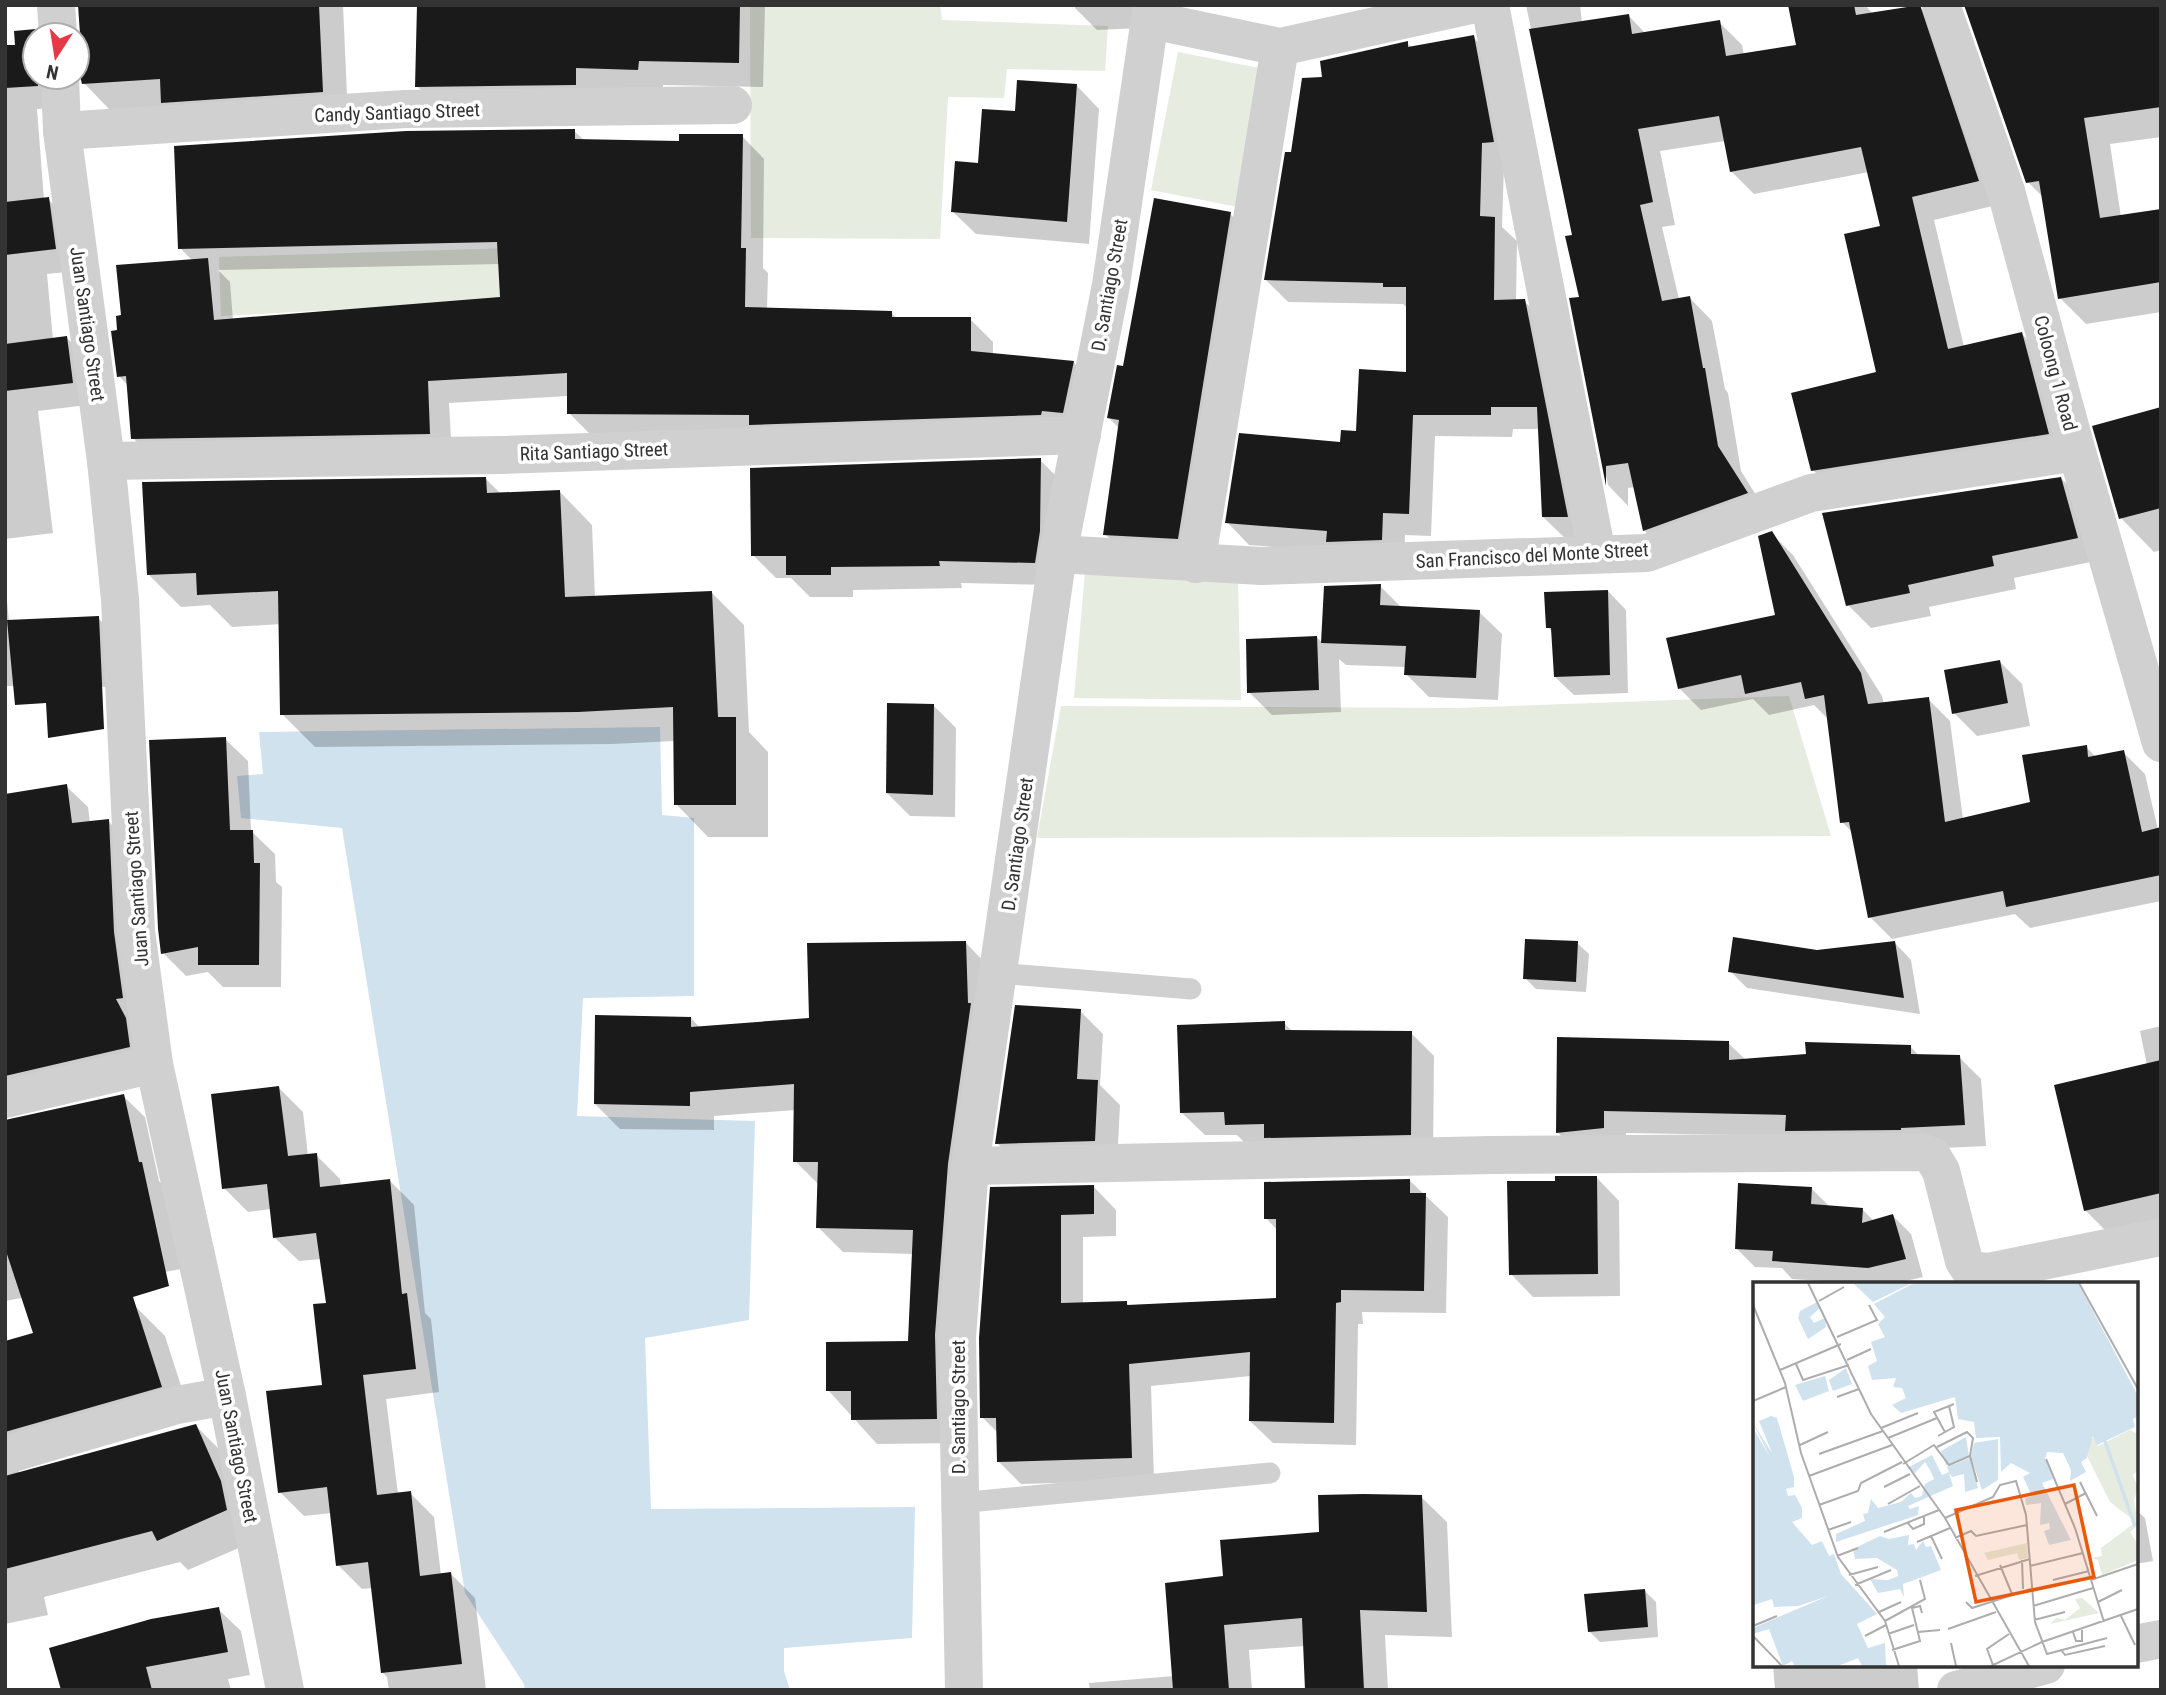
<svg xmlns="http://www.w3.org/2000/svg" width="2166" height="1695" font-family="'Roboto Condensed',sans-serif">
<rect width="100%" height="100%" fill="#fff"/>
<g fill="#e6ecdf">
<path d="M750,5H940L942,20L1108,26L1105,71L1007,69L1004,98L948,97L940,239L751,238Z"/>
<path d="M1178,52L1264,69L1238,207L1151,190Z"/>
<path d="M603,245L602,296L221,316L219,257Z"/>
<path d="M1085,572L1238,581L1241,700L1074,698Z"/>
<path d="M1789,696L1831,836L1037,838L1061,706L1457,708Z"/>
</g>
<path fill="#cfe2ee" d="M660,727L662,815L694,818V996L583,998L577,1116L755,1121L749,1320L645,1338L651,1509L915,1507L912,1638L784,1648V1671L790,1690H525L524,1684L465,1593L342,828L241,818L237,776L263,774L259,732Z"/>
<g fill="#0003" fill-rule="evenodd">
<path d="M80,5H343L348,117L109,109L84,83L81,72L77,68V48L82,34Z"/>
<path d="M419,5H765L763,87L663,85V94L441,111L417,86Z"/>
<path d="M1075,5H1140L1141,28L1097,30L1075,8Z"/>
<path d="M1526,5H1580L1582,23L1628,15L1646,34L1719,22L1742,45L1744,55L1798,47L1790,5H1865L1873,14L1919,6L1942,29L2001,204L1934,220L1964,347L2021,333L2044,357L2071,457L1836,493L1813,470L1878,373L1882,227L1869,172L1754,194L1731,171L1725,141L1660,151L1675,225L1662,227L1679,299L1689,297L1712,321L1725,389L1728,393L1741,471L1769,516L1667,553L1644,530L1635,487L1628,488V506L1608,485L1571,299H1581L1574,236Z"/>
<path d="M2161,5V137L2110,144L2121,217L2161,211V312L2086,324L2060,298L2043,197L2028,182Z"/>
<path d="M35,31L39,35H35V77H74L60,108L37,109L44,200L48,199L70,221L77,271L47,274L53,340L67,338L89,360L95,404L38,411L53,533L5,539V47L17,46Z"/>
<path d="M1473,37L1495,59L1504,165L1502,227L1517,241L1516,301H1524L1547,323L1589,539H1566L1543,517L1540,429H1513L1512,437L1435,436L1431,536L1405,535L1404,562L1339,552L1249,545L1227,522L1357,433L1408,374V309L1403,304L1288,302L1266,280L1292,154L1323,79L1407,43L1413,48Z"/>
<path d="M1077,86L1099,109L1089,244L976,234L953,212L979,165Z"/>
<path d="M574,131L585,141L681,143L742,136L764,159L763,268L768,273L767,309L891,312L897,319H970L993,342V354L1073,362L1096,385L1086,435H591L569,413L568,396L449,403L452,456L155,461L133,438L129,387L119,376V331L193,261L180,248ZM500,264L502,298L233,320L230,282L218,270Z"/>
<path d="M1230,214L1253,236L1200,561L1128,557L1105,534L1119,428L1109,418L1124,368Z"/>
<path d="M2161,409V550L2154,552L2121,518Z"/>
<path d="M1040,460L1063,483L1057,585L961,583L962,588L853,590V597H810L791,578H776L753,555Z"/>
<path d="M2061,478L2084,501L2100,560L2014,578L2016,589L1929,607L1931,616L1871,628L1848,605Z"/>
<path d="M486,479L501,494L560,492L592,525L595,598L711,592L744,625L749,732L768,752V837H708L676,804L675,741L612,744L315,747L282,714L281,624L232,627L210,605L181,607L148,574Z"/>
<path d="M1771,533L1793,555L1882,696L1884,704L1928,699L1950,721L1963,819L2032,804L2086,747L2096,757L2123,752L2145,774L2158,830L2161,829V901L2030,928L2015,914L1892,939L1870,917L1853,833L1842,822L1829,720L1814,705L1769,715L1753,699L1701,710L1679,688L1777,617Z"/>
<path d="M5,578L9,622L98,618L120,640L123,687L5,686Z"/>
<path d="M1380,586L1402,608L1479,612L1502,634L1498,700L1429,697L1406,674V667L1346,665L1339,659L1341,712L1272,715L1249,692L1317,637L1323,644L1326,587Z"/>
<path d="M1608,591L1626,610L1628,693L1574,695L1555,677L1553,633L1548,627Z"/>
<path d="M1999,661L2022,684L2030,726L1977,736L1954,713Z"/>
<path d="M933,705L956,728L955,817L910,816L887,793Z"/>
<path d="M225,739L248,761L251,831L275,854L276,882L282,887L281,987H223L208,972L186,976L163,953Z"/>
<path d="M66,786L88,807L90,823L108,821L129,842L150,1068L5,1114V796Z"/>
<path d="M966,943L990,968L961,1443L877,1444L828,1390L910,1343L914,1254L843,1252L818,1227L819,1185L795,1161L796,1110L714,1116V1130L620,1129L595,1104L691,1018L700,1028L811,1020Z"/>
<path d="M1577,943L1589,954L1586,992L1536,989L1525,978Z"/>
<path d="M1895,943L1911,960L1920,1014L1747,988L1730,971L1817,951Z"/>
<path d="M1080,1011L1103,1034L1100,1085L1120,1105L1117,1164L1020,1166L997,1143Z"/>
<path d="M1284,1023L1293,1032L1411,1033L1434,1056L1433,1157L1249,1147L1237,1135H1205L1182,1113Z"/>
<path d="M2161,1026V1225L2112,1237L2085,1210L2147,1065L2140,1031Z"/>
<path d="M1728,1043L1746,1060L1910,1046L1919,1056L1959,1057L1981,1079L1986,1146L1922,1149L1793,1136L1626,1133V1150L1580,1154L1557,1132Z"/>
<path d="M279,1088L303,1112L308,1156L316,1155L340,1179L341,1187L390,1181L414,1205L425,1313L431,1319L439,1392L386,1399L398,1494L410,1493L434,1517L441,1575L451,1574L475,1598L486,1690H389L387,1677L382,1672L373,1588L362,1589L338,1565L332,1513L304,1516L280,1492L324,1386L328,1304L322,1259L299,1261L274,1237L271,1209L248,1212L224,1188Z"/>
<path d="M123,1096L145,1117L159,1181L163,1185L181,1269L5,1301V1122Z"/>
<path d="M1597,1178L1619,1201L1620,1296L1533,1297L1511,1274L1557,1183Z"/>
<path d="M1409,1180L1448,1217L1446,1313L1362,1312L1363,1324H1358L1356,1445L1273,1443L1250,1421L1251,1376L1151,1386L1154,1480L1021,1484L999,1462L998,1433L982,1417L992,1189L1094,1187L1116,1210V1236L1083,1237V1304L1126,1302L1130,1307L1278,1300L1277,1230L1266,1218Z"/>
<path d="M1812,1189L1830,1207L1862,1209L1874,1221L1893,1216L1911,1234L1923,1277L1892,1284H1869L1792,1279L1782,1268L1755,1267L1737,1249Z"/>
<path d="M134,1305L165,1336L191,1417L19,1471L16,1477L196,1426L226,1456L257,1540L188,1570L180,1562L44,1597L48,1615L5,1624V1343Z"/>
<path d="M1421,1497L1447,1522L1452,1637L1385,1635L1388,1690H1307L1305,1646L1249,1650L1252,1690H1090L1089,1683L1174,1676L1225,1578L1321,1533Z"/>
<path d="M2136,1510L2145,1518L2153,1561L2136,1564Z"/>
<path d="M1645,1591L1656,1602L1658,1637L1600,1642L1589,1631Z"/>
<path d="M218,1609L241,1631L250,1675L228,1679L231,1690H63Z"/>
<path d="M1773,1665H1917L1919,1690H1775Z"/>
</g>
<g fill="#1a1a1a">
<path d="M78,5H319L323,92L161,103L160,79L82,84L77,64L80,34Z"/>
<path d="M417,5H740L739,63L639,61L638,70L576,68V85L415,87Z"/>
<path d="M1788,5H1854L1856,15L1920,5L1979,181L1912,197L1948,349L2022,332L2049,434L1811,471L1791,393L1876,372L1844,234L1880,226L1861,147L1730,172L1719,116L1638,129L1653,202L1640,205L1662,301L1690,296L1703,368H1705L1718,446L1748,493L1643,531L1628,463L1606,466V486L1569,298L1579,297L1565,236L1572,235L1529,29L1629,14L1632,34L1720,20L1726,56L1796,45Z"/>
<path d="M1964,5H2161V107L2084,118L2100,218L2161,209V282L2058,299L2039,181L2026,183Z"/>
<path d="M36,29L35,77H38V86L5,88V45H15L14,31Z"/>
<path d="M1474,35L1494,142L1482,143L1480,216L1495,217L1494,300L1525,299L1568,517H1542L1537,407H1491V415H1413L1409,514L1383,513L1382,540L1326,542L1327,531L1225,523L1239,433L1340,442L1341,430L1356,431L1359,369L1406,372V287H1383V283L1264,280L1285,152H1291L1302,78L1322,77L1320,61L1408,41V47Z"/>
<path d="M1017,80L1077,84L1067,222L951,212L955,161L978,163L982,109L1015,111Z"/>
<path d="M575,129V139L679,141V134H743L741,248H746L745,307L892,311V317H971V351L1074,361L1063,413L1042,411L1041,415L749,425V415L567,414V373L428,381L430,434L131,439L126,376L117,377L111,331L117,330L116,316L121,315L116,265L208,258L214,320L500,297L497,242L178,249L174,146L406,131Z"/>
<path d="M49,197L56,249L5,255V202Z"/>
<path d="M1154,198L1231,212L1178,539L1103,535L1119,420L1107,418L1117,365L1123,366Z"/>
<path d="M67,336L73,383L5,391V344Z"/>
<path d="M2161,407V508L2119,519L2092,426Z"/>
<path d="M1041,458L1040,531L1035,563L939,561L940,566L831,567V575H786V556H751L750,468Z"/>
<path d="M486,477L487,493L560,490L565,597L712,591L718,717H736V805H674L673,707L578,712L280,715L278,591L197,595L196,573L147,575L142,482Z"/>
<path d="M2061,477L2078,538L1992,556L1994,566L1908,585L1910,593L1846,606L1822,513Z"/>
<path d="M1772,531L1861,673L1868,704L1929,697L1945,822L2030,802L2022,755L2087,745L2088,757L2124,750L2142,832L2161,827V875L2006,907L2003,891L1868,918L1849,822L1840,823L1824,695L1805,699L1801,682L1745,694L1741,675L1678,689L1666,638L1775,615L1758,536Z"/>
<path d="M1381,584L1380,605L1480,610L1476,678L1404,675L1406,646L1321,643L1324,586Z"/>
<path d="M1608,590L1610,675L1554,677L1551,628H1546L1544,592Z"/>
<path d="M99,616L104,729L48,738L46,703L15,705L7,620Z"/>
<path d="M1317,636L1319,690L1247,693L1246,639Z"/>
<path d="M2000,660L2008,703L1952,714L1944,670Z"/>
<path d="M887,703L934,704L933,795L886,793Z"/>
<path d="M226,737L230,830H253L254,863H260L259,965H198V947L161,954L158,929L149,740Z"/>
<path d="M67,784L72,823L109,819L114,932L123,998L116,999L126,1018L130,1047L5,1076V794Z"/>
<path d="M1733,937L1817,950L1895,941L1904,998L1728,972Z"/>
<path d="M1525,939L1578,941L1576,982L1523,979Z"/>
<path d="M966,941L968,1003H971L948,1164L935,1335L937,1419L851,1420V1391H826V1342L908,1341L913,1230L816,1228L818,1162H793L794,1084L690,1092V1106L594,1104L595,1015L691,1017V1027L809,1018L807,943Z"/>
<path d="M1015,1005L1081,1009L1077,1079L1098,1080L1095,1141L995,1144Z"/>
<path d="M1285,1021V1030L1412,1031L1411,1135L1264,1138V1124L1225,1125L1224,1112L1180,1113L1177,1025Z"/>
<path d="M1557,1037L1729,1041V1060L1806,1054L1805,1042L1911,1045V1054L1960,1055L1965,1125L1901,1128V1130L1785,1131L1786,1115L1604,1111V1128L1556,1133Z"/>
<path d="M2161,1060V1193L2084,1211L2054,1085Z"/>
<path d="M279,1086L288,1156L317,1153L320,1187L390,1179L402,1294L407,1293L416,1369L363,1375L377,1495L411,1491L420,1576L451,1572L462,1664L381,1673L368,1562L336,1566L327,1487L278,1493L266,1391L322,1385L313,1304L326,1303L316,1233L273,1238L267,1184L222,1189L211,1094Z"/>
<path d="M124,1094L139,1162H142L169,1286L133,1297L162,1387L5,1432V1341L33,1333L5,1248V1120Z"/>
<path d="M1555,1176H1597L1598,1274L1509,1275L1507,1181H1555Z"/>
<path d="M1410,1179V1193H1426L1424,1291L1341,1290V1302L1336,1303L1334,1423L1249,1421L1250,1352L1129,1364L1132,1458L997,1462L996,1418H980L979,1338L990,1187L1094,1185V1214L1061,1215V1303L1127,1301V1305L1276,1298V1219H1264V1182Z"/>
<path d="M1738,1183L1812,1187L1811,1204L1863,1208L1862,1223L1893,1214L1906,1259L1868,1268L1772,1261L1773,1251L1735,1249Z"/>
<path d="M196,1424L221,1481L227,1510L157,1541L152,1531L5,1569V1476Z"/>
<path d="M1363,1494L1422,1495L1427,1612L1360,1610L1364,1690H1305L1302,1618L1224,1625L1229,1690H1173L1165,1583L1223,1576L1220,1540L1319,1532L1318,1495Z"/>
<path d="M1645,1589L1648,1627L1588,1632L1584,1594Z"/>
<path d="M219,1607L228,1652L146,1667L152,1690H61L49,1648L151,1619Z"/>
</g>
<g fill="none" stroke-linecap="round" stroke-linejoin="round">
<g stroke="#d0d0d0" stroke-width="21">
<path d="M998,973L1191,989"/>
<path d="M959,1503L1270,1473"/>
</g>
<g stroke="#d0d0d0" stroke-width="38">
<path d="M56,5L58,35"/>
<path d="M1490,5L1597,554"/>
<path d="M1941,5L2006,191L2077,452L2161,743"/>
<path d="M1151,20L1280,47L1471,5"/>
<path d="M60,77L62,131L106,461L120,599L136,931L154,1064L227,1396L285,1690"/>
<path d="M62,131L405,109L733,105"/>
<path d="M106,461L502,455L1082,435"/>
<path d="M1058,554L1261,566L1647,553L1811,493L2077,452"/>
<path d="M1196,564L1280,47"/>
<path d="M5,1099L154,1064"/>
<path d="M970,1166L1492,1155L1921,1152L1932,1156L1941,1171L1964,1261L1970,1270L1988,1272L2161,1237"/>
<path d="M5,1455L177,1405L227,1396"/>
<path d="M2136,1644L2161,1639"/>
<path d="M964,1690L957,1337L970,1166L1058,554L1111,285L1152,5"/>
<path d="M1956,1690L2046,1665"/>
</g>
</g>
<g text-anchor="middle" stroke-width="7" stroke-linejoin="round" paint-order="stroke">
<g font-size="19" fill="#333" stroke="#fff">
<text transform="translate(397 112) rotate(-2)" y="7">Candy Santiago Street</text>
<text transform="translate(1109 285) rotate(-80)" y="7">D. Santiago Street</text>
<text transform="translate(88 324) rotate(82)" y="7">Juan Santiago Street</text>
<text transform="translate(2056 373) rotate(75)" y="7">Coloong 1 Road</text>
<text transform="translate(594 451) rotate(-2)" y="7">Rita Santiago Street</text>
<text transform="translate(1532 555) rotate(-3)" y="7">San Francisco del Monte Street</text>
<text transform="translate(1017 844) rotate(-82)" y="7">D. Santiago Street</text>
<text transform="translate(136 889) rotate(-94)" y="7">Juan Santiago Street</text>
<text transform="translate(958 1407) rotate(-90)" y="7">D. Santiago Street</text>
<text transform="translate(237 1446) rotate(79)" y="7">Juan Santiago Street</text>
</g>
</g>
<g transform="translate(1753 1282)">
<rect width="385" height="385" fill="#fff"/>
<path d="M377,148L385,152V188L380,193L385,206L381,218L385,243L377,250L385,263V278L349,293L345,278L339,276L349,274L348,266L383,240L357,220L335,176L336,162L341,155L345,164ZM274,261L275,276L266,278L264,271L235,278L231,271ZM329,316L346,331L297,342L303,336L312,338L327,326L322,317Z" fill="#e6ecdf"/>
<path d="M100,1H159L120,20ZM161,1H325L385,114V134L380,137L382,145L344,163L340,154L334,176L328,180L333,190L317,199L318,188L310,171L294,170L292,177L300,197L289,201L318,258L296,263L291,249L297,247L296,241L287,243L288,221L273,223L272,216L279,214L270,195L277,191L258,181L248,190L247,155L223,156L221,140L205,137L202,115L148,131L139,123L153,116L149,106L140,105L143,96L119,98L115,84L124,79L118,60L132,55L125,42L132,35L121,22ZM64,20L67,26L57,35L61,41L72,36L73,45L55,57L45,36L47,29ZM93,86L99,102L80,109L76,98ZM72,94L76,109L50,119L42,103ZM18,134L24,136L41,195V205L33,207L35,214L42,213L49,226V236L39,240L59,263L69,259L76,274L81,272L88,292L124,332L104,342L115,366L132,361L133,384H109L105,376L85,384H42L39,379L30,384L16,347L0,352V346L75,314L45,324L21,325L19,317L1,323L0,146L17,175L0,141L19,171L6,139ZM213,155L216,174L193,183L188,169ZM245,157V198L229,208L218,175L221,161ZM179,173L189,193L196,190L194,185L217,176L225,206L212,210L211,192L199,195L196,191L200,204L155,224L157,227L166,224L165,233L83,260V252L112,239L110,232L115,231L118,217L125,226L148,220L158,211L162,216L169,214L172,202L181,197L177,188L172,180L162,191L154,186ZM156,253L155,263L161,262L163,268L170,259L173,265L178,264L188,288L150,302L151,315L147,307L125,311L117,297L135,298L145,294L144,288L124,276L102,277L100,267L127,254L136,257Z" fill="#cfe2ee"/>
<path fill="none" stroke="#cfe2ee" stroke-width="3.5" d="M352,159L382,244"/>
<path fill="none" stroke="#adadad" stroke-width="2" d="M55,1L118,132L192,236L276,384M326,1L385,107M66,19L91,5M0,23L32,101L48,171L85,275L132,339L146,384M84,55L124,38L116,23M94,78L118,67M43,82L50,98L96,83M27,88L88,62M84,115L106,107M0,119L33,105M128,146L165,131M192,150L181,130L201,122M185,154L201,145L196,124M135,156L184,136M47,163L75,150M66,172L130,149M217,174L224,200M293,177L322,246L351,340M150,182L181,163L196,183L217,174L220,156L214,150L184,165M56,194L139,163M327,200L344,234M131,205L157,192M135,222L167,204M312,222L333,211M66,223L105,209L108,201L149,180M192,236L240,215L247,203L263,199L273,233L282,340L294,372L354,356M154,240L160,247L171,242V235M75,248L98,240M131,250L186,228M178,254L189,277M202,256L218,249L223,254L274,243M164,260L197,246M84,274L105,266M269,278L270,307M247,283L259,312M277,284L330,271M96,293L125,285M222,294L277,277M300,298L336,289M338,298L385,282M102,303L138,288M213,320L219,326L278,307M345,320L369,308M280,324L340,306M126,330L148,320M368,334L382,363M281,338L312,330M132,339L172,317L167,298M0,344L24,334M195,347L243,330M165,350L187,348M320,350L323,359H329V348M135,352L161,343M0,354L29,384M112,354L133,343M198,361L203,384M139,368L167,359L159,326L167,324L169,331M309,369L312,373L352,364M240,383L234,367L256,352M238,384L289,360L385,327"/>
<path fill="#e8590c" fill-opacity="0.15" stroke="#e8590c" stroke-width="3.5" d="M321,203L341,295L223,320L203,228Z"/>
<rect width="385" height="385" fill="none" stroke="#333" stroke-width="3.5"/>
</g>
<rect width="2166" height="1695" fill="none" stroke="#333333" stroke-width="14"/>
<g transform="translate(56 56) rotate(192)"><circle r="33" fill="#ffffff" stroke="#adadad" stroke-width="2"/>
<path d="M0-5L12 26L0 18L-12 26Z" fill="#e63946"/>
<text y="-10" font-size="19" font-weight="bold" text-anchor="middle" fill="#333333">N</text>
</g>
</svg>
